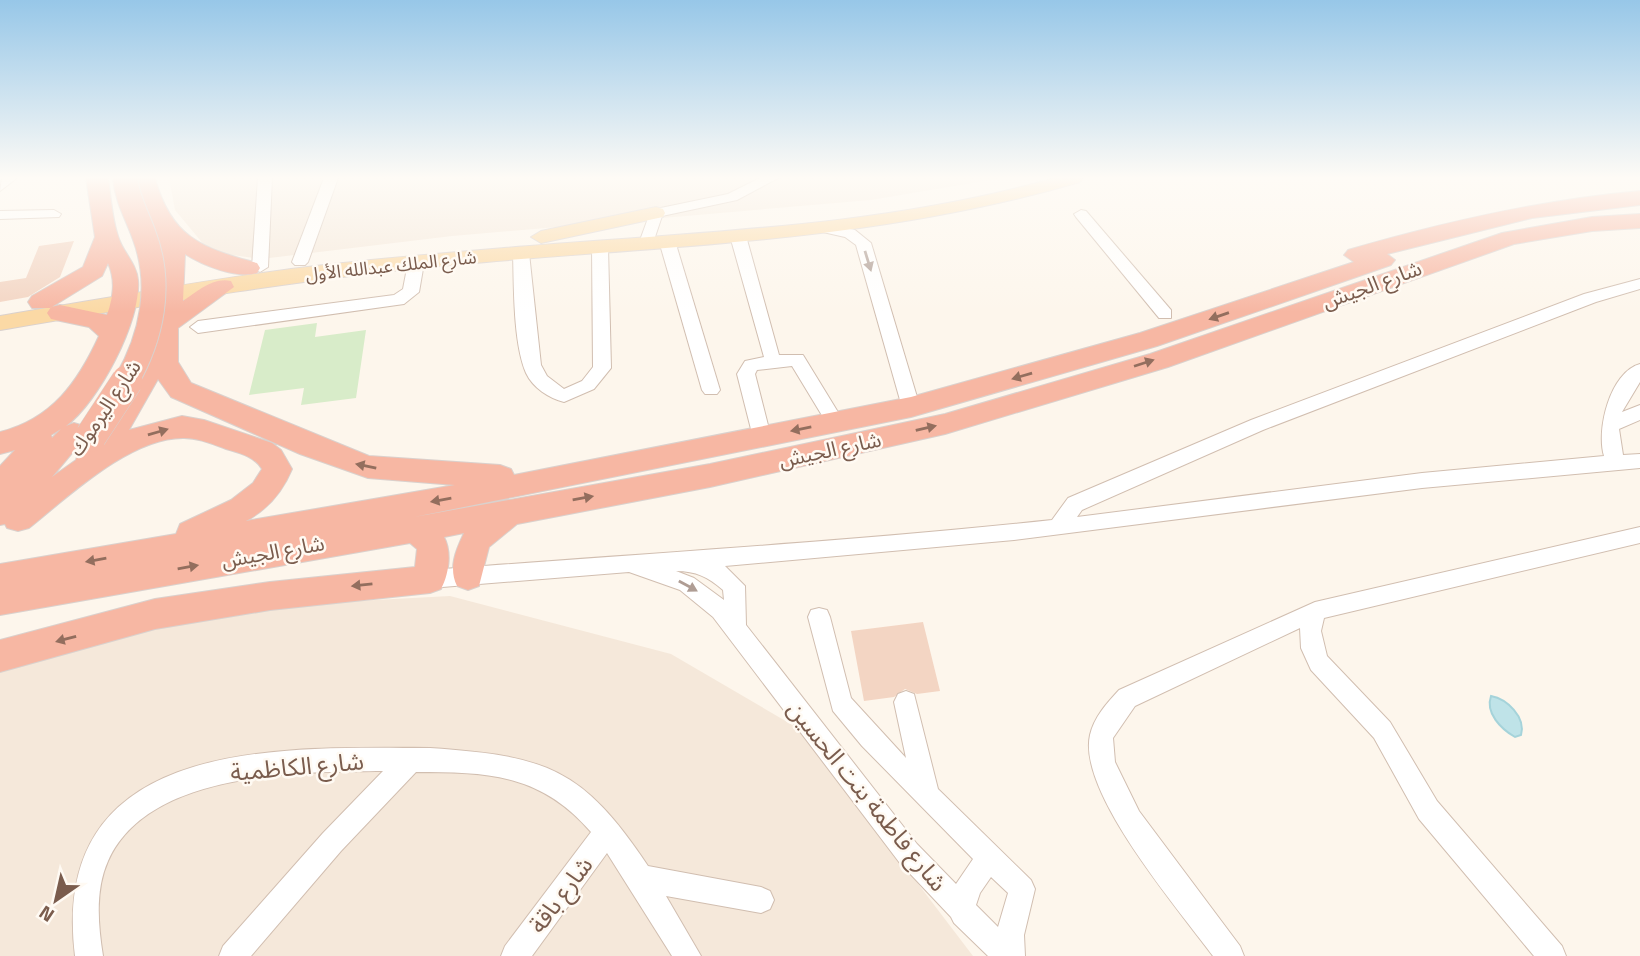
<svg xmlns="http://www.w3.org/2000/svg" width="1640" height="956" font-family="'Titillium Web','Noto Sans Arabic',sans-serif">
<rect width="100%" height="100%" fill="#fdf6ec"/>
<g fill="#f5e8da">
<path d="M169,178H1002L871,200L452,236L261,259L210,252L175,210Z"/>
<path d="M450,596L671,654L801,730L973,956H0V665L210,609Z"/>
</g>
<path fill="#d8ecc9" d="M317,323L315,337L366,330L356,398L301,405L304,388L249,395L265,330Z"/>
<path fill="#bfe3e8" stroke="#a5d3da" stroke-width="2" d="M1491,696C1507,699 1526,717 1521,735L1515,737C1501,729 1485,713 1491,696Z"/>
<g fill="#f3d5c3">
<path d="M74,241L60,277L28,297L0,302V282L26,278L39,246Z"/>
<path d="M923,622L940,691L917,694L905,689L894,697L864,701L851,631Z"/>
</g>
<g fill="none" stroke-linecap="round" stroke-linejoin="round">
<g stroke="#d1beb0" stroke-width="2">
<g id="minor">
<path d="M2,178H17L0,191Z"/>
<path d="M258,178H272L268,267L260,272L252,267Z"/>
<path d="M324,178H338L308,262L305,265H295L292,262Z"/>
<path d="M760,178H778L737,200L662,216L652,246H642L639,243L651,210L728,194Z"/>
<path d="M54,210L61,214L59,217L0,219V211Z"/>
<path d="M1081,210L1086,211L1171,310V318H1159L1076,217L1074,214Z"/>
<path d="M819,223L855,230L871,243L920,407L917,412L911,414L902,407L856,245L845,237L814,230V224Z"/>
<path d="M738,231L746,236L779,355H803L844,422L841,427H829L792,366L757,370L755,374L771,437L762,444L753,437L737,374L745,361L764,357L730,236Z"/>
<path d="M667,236L675,241L720,390L717,394H705L702,390L659,241Z"/>
<path d="M600,242L608,247L611,368L594,389L564,402C549,398 533,388 526,373C513,343 514,286 513,253L521,248L529,253L541,365L547,376L564,389L582,381L593,367L592,247Z"/>
<path d="M416,258L424,263L419,292L404,304L198,333L190,327L198,321L394,295L403,289L408,263Z"/>
<path d="M1640,279V289L1596,302L1263,430L1082,510L1077,517L1422,473L1604,456C1596,430 1610,372 1640,364V382L1622,412L1640,405V420L1619,429L1623,455L1640,454V468L1422,488L1014,540L725,566L745,586L746,625L917,844L956,884L973,859L862,746L833,711L808,617L811,610L819,608L827,610L830,617L851,698L906,758L894,702L898,694L906,691L914,694L938,789L1031,880L1035,889L1024,935L1025,956H988L954,923L951,917L899,862L713,617L680,590L629,572L430,588L423,585L419,579L423,573L430,570C637,554 845,542 1052,520L1068,498L1251,420L1584,294ZM676,571C696,571 708,577 723,590L724,600L694,578ZM991,877L1008,893L998,927L976,905L980,893Z"/>
<path d="M1640,527V543L1324,618L1321,631L1327,656L1390,722L1437,801L1562,946L1566,956H1534L1419,819L1374,738L1311,670L1301,648L1300,628L1135,706L1113,738L1115,762L1139,811L1240,946L1244,956H1213C1180,911 1077,792 1090,735C1094,717 1107,703 1119,690L1315,602Z"/>
<path d="M430,748C546,756 582,767 648,866L761,887L770,891L774,900L770,909L761,913L666,896L701,956H672L607,853L532,956H501L505,946L591,832C541,774 489,772 416,772L341,851L251,956H219L223,946L323,833L383,771C299,772 148,771 108,861C95,890 98,925 103,956H75C48,737 278,747 430,748Z"/>
</g>
</g>
<g stroke="#dad1cd" stroke-width="2">
<g id="major">
<path d="M1055,178H1083L1080,182C875,242 673,245 462,264C306,278 154,304 0,330V316C97,300 193,282 291,269C361,260 433,254 504,248C689,232 875,229 1055,178Z"/>
<path d="M656,207L663,209L665,213L663,217L541,243L531,237L541,231Z"/>
</g>
</g>
<g stroke="#dad1cd" stroke-width="2">
<path id="highway" d="M86,178H108C111,197 112,218 118,236C122,251 137,264 138,280C142,320 98,403 66,426L74,423L84,426L88,434L52,477L76,460L79,450L113,411L150,344L163,263L158,241L133,178H155C171,237 201,248 257,263L260,268L257,273C236,279 202,265 185,254L183,301C198,291 213,277 231,281L234,287L178,328V362L191,383L369,456L500,465L511,469L514,475L911,397L1140,333L1354,262L1344,255L1348,250C1444,222 1540,200 1640,191V205L1532,218L1387,254L1395,260L1391,265L1157,346L911,417L414,517L710,464L945,414L1150,354L1502,233L1592,217L1640,214V228L1592,231L1514,244L1168,367L945,434L710,487L517,524L489,547L479,586L468,590L457,586C448,568 456,550 464,533L444,537C452,552 449,574 441,589L430,593L270,610L155,629L0,672V640L155,599L270,582L415,567L417,549L410,543L0,615V564L176,534L180,524L231,500L253,483L262,469C254,456 239,453 226,449C212,444 199,438 184,438C131,437 69,496 29,528L18,531L7,528L5,524L0,525V466L15,450L0,454V432C52,419 78,382 99,336L89,327L51,319L47,313L51,307L60,305L107,315C113,297 116,281 108,263L102,276L50,308H32L28,302L32,296L83,267L95,237ZM158,379L171,397L300,454L368,478L455,485L246,521C268,509 282,493 292,469L281,450L272,443L204,420L182,416L129,430ZM61,429L52,438L51,435Z"/>
</g>
<use href="#minor" fill="#fff" fill-rule="evenodd"/>
<use href="#major" fill="#fbd9a5" fill-rule="evenodd"/>
<use href="#highway" fill="#f7b7a3" fill-rule="evenodd"/>
<g stroke="#dad1cd" stroke-width="26" stroke-linecap="butt">
<path id="highway-bridge-far1" d="M125,178C127,199 137,215 144,235C163,285 152,337 126,382"/>
</g>
<g stroke="#dad1cd" stroke-width="32" stroke-linecap="butt">
<path id="highway-bridge" d="M91,436L127,381"/>
</g>
<use href="#highway-bridge-far1" stroke="#f7b7a3" stroke-width="24"/>
<use href="#highway-bridge" stroke="#f7b7a3" stroke-width="31"/>
</g>
<defs><path id="oneway-solid" d="M-6-.8H1V-3.2L6.5 0L1 3.2V.8H-6Z" transform="scale(1.75)"/></defs>
<g fill="#af9d94">
<use href="#oneway-solid" transform="translate(868 261) rotate(73)"/>
<use href="#oneway-solid" transform="translate(688 586) rotate(29)"/>
</g>
<g fill="#936e5e">
<use href="#oneway-solid" transform="translate(1219 316) rotate(161)"/>
<use href="#oneway-solid" transform="translate(1144 363) rotate(-18)"/>
<use href="#oneway-solid" transform="translate(1022 376) rotate(164)"/>
<use href="#oneway-solid" transform="translate(926 428) rotate(-13)"/>
<use href="#oneway-solid" transform="translate(801 429) rotate(169)"/>
<use href="#oneway-solid" transform="translate(158 432) rotate(-16)"/>
<use href="#oneway-solid" transform="translate(366 466) rotate(-168)"/>
<use href="#oneway-solid" transform="translate(583 498) rotate(-10)"/>
<use href="#oneway-solid" transform="translate(441 500) rotate(170)"/>
<use href="#oneway-solid" transform="translate(96 560) rotate(170)"/>
<use href="#oneway-solid" transform="translate(188 567) rotate(-10)"/>
<use href="#oneway-solid" transform="translate(362 585) rotate(174)"/>
<use href="#oneway-solid" transform="translate(66 639) rotate(165)"/>
</g>
<linearGradient id="sky" x2="0" y2="1"><stop stop-color="#97c7e8"/><stop offset="0.57" stop-color="#fefbf6"/><stop offset="1" stop-color="#fefbf6" stop-opacity="0"/></linearGradient>
<rect width="1640" height="312" fill="url(#sky)"/>
<g text-anchor="middle" stroke-width="5" stroke-linejoin="round" paint-order="stroke">
<g font-size="18" fill="#7a5c4d" stroke="#fffaf3">
<text transform="translate(391 266) rotate(-6)" y="6">شارع الملك عبدالله الأول</text>
</g>
<g font-size="21" fill="#7a5c4d" stroke="#fffaf3">
<text transform="translate(1372 285) rotate(-20)" y="7">شارع الجيش</text>
<text transform="translate(105 408) rotate(-56)" y="7">شارع اليرموك</text>
<text transform="translate(830 450) rotate(-12)" y="7">شارع الجيش</text>
<text transform="translate(273 552) rotate(-10)" y="7">شارع الجيش</text>
</g>
<g font-size="24" fill="#7a5c4d" stroke="#fffaf3">
<text transform="translate(297 767) rotate(-5)" y="8">شارع الكاظمية</text>
<text transform="translate(867 796) rotate(51)" y="8">شارع فاطمة بنت الحسين</text>
<text transform="translate(561 895) rotate(-53)" y="8">شارع باقة</text>
</g>
</g>
<g transform="translate(56 900) rotate(214)" stroke="#fffaf3" stroke-width="5" paint-order="stroke">
<path d="M0-5L12 26L0 18L-12 26Z" fill="#7a5c4d"/>
<text y="-10" font-size="19" font-weight="bold" text-anchor="middle" fill="#7a5c4d">N</text>
</g>
</svg>
